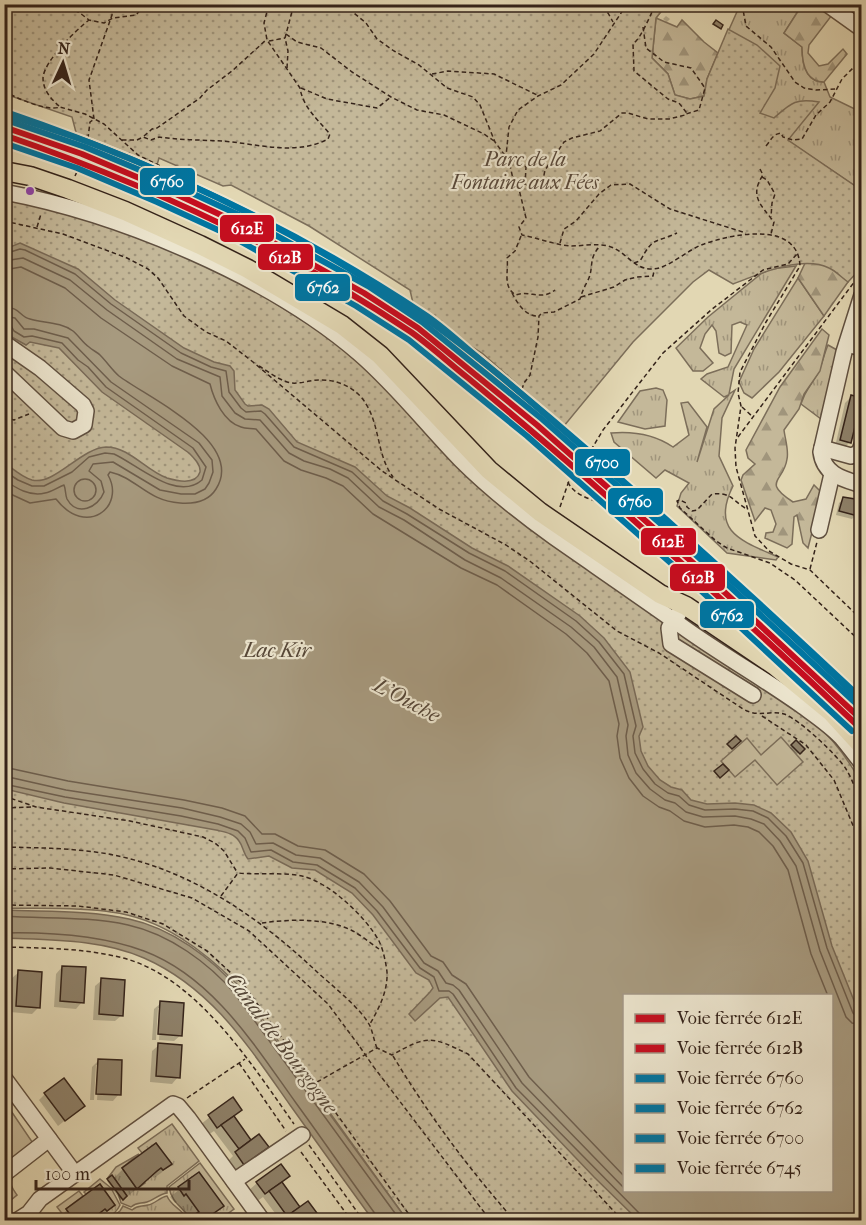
<svg xmlns="http://www.w3.org/2000/svg" width="866" height="1225" font-family="'IM FELL French Canon',serif">
<defs>
<pattern id="grass-tufts" width="24" height="20" patternUnits="userSpaceOnUse" patternTransform="scale(1.5)"><rect width="24" height="20" fill="#c4b899"/><path d="M3 7l-1-3M5 7V3M7 7l1-3M15 17l-1-3M17 17v-4M19 17l1-3" fill="none" stroke="#a0957c"/></pattern>
<pattern id="forest-firs" width="22" height="20" patternUnits="userSpaceOnUse" patternTransform="scale(1.5)"><rect width="22" height="20" fill="#c4b899"/><path d="M5 1l3.5 6h-7zM16 11l3.5 6h-7z" fill="#a0957c"/></pattern>
<pattern id="park-dots" width="8" height="8" patternUnits="userSpaceOnUse" patternTransform="scale(1.5)"><rect width="8" height="8" fill="#c4b899"/><path d="M2 2h.1M6 6h.1" fill="none" stroke="#a0957c" stroke-width="1.8" stroke-linecap="round"/></pattern>
</defs>
<rect width="100%" height="100%" fill="#e2d7b3"/>
<filter id="stains"><feTurbulence type="fractalNoise" baseFrequency=".00333" numOctaves="4"/><feColorMatrix values="0 0 0 0 .2 0 0 0 0 .09 0 0 0 0 .02 0 0 0 .5 -.17"/></filter>
<radialGradient id="worn" r=".72"><stop offset=".6" stop-color="#630" stop-opacity="0"/><stop offset="1" stop-color="#630" stop-opacity=".3"/></radialGradient>
<g fill="url(#grass-tufts)" stroke="#7c6e5a" stroke-width="1.5">
<path d="M376,5H634L603,49L619,60L613,54L614,47L642,5H666L656,18L652,58L668,74L675,95L690,99L704,96L707,79L740,5H802L784,33L802,47C802,63 805,82 824,82L830,97L861,112V190L787,140L794,131L773,128L755,131L740,126L698,137L667,126L638,125L626,109L607,128L590,139L574,140L566,145L546,174L537,168L539,154L565,122L566,112L558,101C566,91 571,64 561,53C559,50 555,49 553,47C519,62 520,43 491,38C482,37 468,35 459,36C454,37 451,41 446,41C432,42 413,37 400,31C387,25 387,12 376,5Z"/>
<path d="M796,266L734,369L729,394L735,390L722,418L719,456L733,486C710,532 742,541 778,557L776,560L727,553L677,506L681,493L689,483L665,470L656,478L614,442L611,433C634,431 654,434 673,447L689,435L681,403L688,402L707,427L697,462L714,409L729,395L724,397L701,379L707,374L728,367L747,325L740,322L732,325L731,353L725,356L719,353L716,331L712,325L705,334L700,348L713,363L703,371H693L676,348L708,317L762,273L771,269Z"/>
<path d="M798,278L824,316L779,372L752,398L744,393L739,382L754,349Z"/>
<path d="M828,345L837,350L821,419L801,404C804,392 812,384 818,373C822,365 824,354 828,345Z"/>
<path d="M656,388L663,390L667,400L665,426L645,429L618,422L640,391Z"/>
<path d="M172,1124L199,1161L167,1186V1193C159,1194 154,1200 147,1202C140,1204 137,1202 131,1207L121,1203L118,1193L123,1199L127,1196L112,1176L107,1179L116,1167L139,1154L122,1168L137,1189L145,1183L144,1181L161,1168L163,1170L171,1165L156,1143L142,1153L138,1148Z"/>
<path d="M200,1163L234,1209L219,1220H192C183,1208 171,1202 169,1187Z"/>
<path d="M100,1179L111,1188L120,1205C114,1218 102,1220 89,1220L105,1209L107,1211L115,1205L100,1184L86,1194L84,1192Z"/>
<path d="M79,1191L83,1196L66,1209L74,1220H67L57,1207Z"/>
<path d="M167,1196C171,1206 180,1208 186,1217L181,1220H136C128,1210 117,1212 110,1220H107L120,1211L123,1206L132,1210C138,1205 141,1207 148,1205C155,1204 160,1197 167,1196Z"/>
</g>
<g fill="url(#forest-firs)" stroke="#7c6e5a" stroke-width="1.5">
<path d="M802,5H817L832,15L809,45L808,53L819,66L828,64L843,49L847,54L824,82C805,82 802,63 802,47L784,33Z"/>
<path d="M656,18L677,27L682,20L704,42L718,53L707,79L704,96L690,99L675,95L668,74L652,58Z"/>
<path d="M847,239L848,282L824,316L798,278L807,259Z"/>
<path d="M822,329L829,335L820,371L804,394L799,409L784,430C785,439 789,450 787,459C784,482 761,481 793,502L806,499L814,485L822,493L808,548L803,543L797,515L794,517L792,544L787,548L765,538L766,533L773,532L776,524L771,510L765,508L755,521L741,480L743,475L755,464L748,458L746,450L780,387Z"/>
</g>
<g fill="url(#park-dots)" stroke="#7c6e5a" stroke-width="1.5" fill-rule="evenodd">
<path d="M5,4L666,5L656,18L652,58L668,74L675,95L690,99L704,96L707,79L728,29L757,45L780,66L775,88L760,113L774,118C791,103 795,98 819,102L788,140L861,190V268L848,282C842,278 836,271 829,268C802,255 759,274 733,284L709,270L693,282L633,342L564,426L482,353L415,312L410,290L309,226L231,185L223,186L159,158L157,165L100,143L94,146L78,140L72,117L5,94Z"/>
<path d="M5,198L65,212L144,239L220,272L262,295L332,339L694,641L816,724C834,740 849,761 861,782V1220H407L238,985C203,950 161,918 111,912C76,907 40,909 5,908ZM624,996H832V1190H624Z"/>
</g>
<g fill="#c4b899" stroke="#7c6e5a" stroke-width="1.5">
<path d="M781,737L803,762L777,785L755,760L735,777L721,761L747,738L761,755Z"/>
<path d="M5,1102L41,1155C33,1161 12,1171 11,1182C10,1186 15,1192 17,1195L5,1205Z"/>
</g>
<g fill="#a79a7f" stroke="#796a57" stroke-width="1.5" fill-rule="evenodd">
<path d="M20,243L78,269L115,300L184,348L214,362L230,366L234,371L235,390L245,404L248,406L262,405L269,409L297,442L355,467L387,496L410,508L472,548L508,566L580,616L604,638L630,672L643,727L639,736L641,751L648,766L660,780L671,787L682,790L691,800L707,804L735,803L754,805L771,813L791,832L808,861L832,946L861,1018V1220H638L594,1177L512,1091L448,997L440,998L415,1021L409,1014L430,992L433,988L429,980L416,973L373,915L352,893L315,870L292,868L269,856L248,859C243,853 243,846 239,841C234,833 224,832 216,830L64,803L5,789V463C13,469 22,477 32,480C54,486 81,448 106,447C130,447 146,471 167,478C177,481 196,485 200,472C201,465 194,458 189,453L102,392L59,348L30,342L26,345L8,335L7,329L4,328L5,249ZM624,996H832V1190H624Z"/>
<path d="M5,910C45,912 88,910 129,919C171,928 212,958 239,990L407,1220H373C345,1182 318,1144 290,1105C249,1047 212,988 144,958C101,939 51,940 5,938Z"/>
</g>
<g fill="#0003">
<path d="M666,16L670,19L667,22L663,19Z"/>
<path d="M862,362V383L853,380L858,366Z"/>
<path d="M852,396L860,399L849,443L843,449L835,447L845,403Z"/>
<path d="M844,499L856,515L852,519L836,515L839,503Z"/>
<path d="M796,742L802,749L797,754L790,748Z"/>
<path d="M62,967L82,1002L76,1009L54,1007L56,974Z"/>
<path d="M19,972L39,1007L32,1014L10,1012L12,978Z"/>
<path d="M102,980L122,1015L115,1021L93,1020L95,986Z"/>
<path d="M161,1003L181,1035L174,1041L159,1040L161,1008H158L156,1040H152L154,1009Z"/>
<path d="M159,1045L178,1077L172,1084L150,1082L152,1051Z"/>
<path d="M98,1061L119,1094L113,1101L97,1100L99,1065H96L94,1100H90L92,1067Z"/>
<path d="M45,1094L83,1106L58,1126L39,1100Z"/>
<path d="M232,1099L240,1110L232,1117L249,1140L267,1146L235,1172L227,1162L233,1156L214,1131L208,1135L200,1125Z"/>
<path d="M156,1145L170,1164L161,1173L154,1178L152,1176L128,1196L127,1195L120,1200L107,1181L111,1178L113,1179L123,1169Z"/>
<path d="M199,1174L222,1206L205,1220H189L177,1202L175,1203L170,1197Z"/>
<path d="M288,1176L281,1183L300,1209L315,1213L308,1220H280L263,1197L256,1202L248,1191L257,1183Z"/>
<path d="M99,1186L113,1205L105,1214L98,1219L96,1217L92,1220H59L58,1219L67,1210Z"/>
</g>
<g fill="none" stroke-linecap="round" stroke-linejoin="round">
<g stroke="#6e5e4c" stroke-width="1.5">
<path d="M4,254L20,249L25,250L75,274L111,304L181,353L211,367L226,371L229,392L241,408L246,412L261,411L265,414L294,447L352,472L383,501L407,514L469,553L505,571L576,621L599,642L624,674L636,726L633,736L635,753L643,769L655,784L668,793L679,796L689,805L705,810L735,809L753,811L768,818L786,836L803,863L827,948L853,1013L857,1017L862,1018"/>
<path d="M4,261L23,258L70,280L107,310L177,359L220,377L222,396L235,413L245,419L260,420L289,453L304,461L330,469L348,478L379,507L404,520L465,560L501,578L571,627L594,647L617,677L628,725L626,736L628,755L636,773L650,789L665,800L675,803L686,812L703,817L735,816L751,819L764,824L780,841L796,866L820,951L846,1017L852,1023L862,1025"/>
<path d="M4,270L21,267L65,288L101,318L172,366L210,384C214,400 224,422 241,427C246,429 251,428 256,429L284,461L301,470L326,478L343,486L373,514L461,568L497,585L566,634L587,653L609,681L619,724L617,736L620,758L629,778L643,796L659,807L670,811L684,821L705,827L734,825L748,827L759,832L773,846L788,870L811,954L828,996"/>
<path d="M4,307C20,307 20,317 30,319C44,323 61,322 73,331C79,336 83,343 89,347C92,350 97,352 100,355C107,362 112,370 119,376C148,398 246,442 216,489C208,502 193,504 180,503C147,501 137,478 110,472L108,475C126,507 86,538 56,499L30,503L4,491"/>
<path d="M4,316L15,318L24,329H34L68,338L111,382L199,443L212,460L213,472L209,483L205,489L195,494H181L160,490L113,462L93,464L89,471L101,481L104,492C98,508 77,517 67,499C65,494 66,490 64,485C58,487 52,492 45,493C30,497 16,488 4,480"/>
<path d="M4,323L10,324L14,331L24,337L32,336L62,343L78,360L88,367L106,387L193,448L206,467L202,480C177,502 138,465 114,454L105,453L89,457L72,472L44,486H32L18,480L4,471"/>
<circle cx="85" cy="490" r="11"/>
<path d="M4,767L68,781L184,800L222,808L245,816L262,834H275L298,846L325,850L364,874L390,901L431,956L443,962L452,975L466,984L529,1077L624,1176"/>
<path d="M4,776L66,790L182,808L220,817L241,824L250,832L256,844L273,843L296,855L320,858L359,882L383,907L424,963L438,971L446,983L453,985L459,990L522,1083L624,1188"/>
<path d="M4,784L65,797L181,816L218,824L238,831L245,838L251,852L271,850L293,862L317,865L355,888L377,911L420,968L434,977L439,991H449L453,994L516,1088L640,1214L642,1220"/>
<path d="M4,916C45,919 88,916 128,925C169,934 209,963 235,994L400,1220"/>
<path d="M4,933C51,932 100,935 144,951C213,977 255,1046 296,1103C323,1140 349,1178 376,1215L377,1220"/>
</g>
</g>
<g fill="#8e816a" stroke="#34231a" stroke-width="1.5">
<path d="M716,20L723,25L721,29L713,24Z"/>
<path d="M861,360H862V378L856,376Z"/>
<path d="M851,395L862,398L851,443L840,440Z"/>
<path d="M843,497L855,499L859,505L858,516L839,511Z"/>
<path d="M736,736L741,741L732,749L727,744Z"/>
<path d="M796,740L805,749L800,754L791,745Z"/>
<path d="M723,764L729,770L720,778L714,771Z"/>
<path d="M62,966L86,967L84,1003L60,1001Z"/>
<path d="M18,970L42,972L40,1008L16,1006Z"/>
<path d="M101,978L125,980L123,1016L99,1014Z"/>
<path d="M160,1001L184,1003L182,1036L158,1034Z"/>
<path d="M158,1043L182,1045L180,1078L156,1076Z"/>
<path d="M98,1059L122,1060L121,1095L96,1094Z"/>
<path d="M64,1078L85,1106L65,1121L44,1093Z"/>
<path d="M233,1097L242,1110L217,1128L208,1115Z"/>
<path d="M234,1116L251,1140L239,1149L221,1125Z"/>
<path d="M259,1134L269,1147L244,1165L235,1152Z"/>
<path d="M156,1143L172,1164L163,1170L161,1168L157,1171L137,1189L122,1168Z"/>
<path d="M281,1164L290,1176L265,1194L256,1182Z"/>
<path d="M199,1172L224,1206L204,1220L197,1213L199,1212L186,1194L184,1196L178,1187Z"/>
<path d="M112,1175L127,1196L123,1200L107,1179Z"/>
<path d="M282,1182L300,1207L287,1216L269,1191Z"/>
<path d="M100,1184L115,1205L107,1211L105,1209L92,1219L93,1220H74L66,1209Z"/>
<path d="M308,1201L317,1213L307,1220H285L283,1219Z"/>
</g>
<g fill="none" stroke-linecap="round" stroke-linejoin="round">
<g stroke="#605040" stroke-width="18">
<g id="minor">
<path d="M827,4L862,29"/>
<path d="M4,192C120,214 270,276 360,354C397,386 427,425 461,460C489,488 522,514 554,537C597,567 641,597 683,627C722,655 763,678 801,705C816,716 830,725 842,738C849,746 855,755 862,763"/>
<path d="M862,295L844,352L821,452C824,475 843,479 862,485"/>
<path d="M4,343L40,368L83,405L86,411L84,425L73,431L63,428L4,372"/>
<path d="M847,344L862,348"/>
<path d="M822,448L851,456L859,453L862,445"/>
<path d="M819,530L832,474"/>
<path d="M679,613L669,628L671,644L753,695"/>
<path d="M4,1078L75,1174"/>
<path d="M4,1174L49,1139"/>
<path d="M234,1181L302,1135"/>
<path d="M18,1220L29,1213L40,1199L173,1104L178,1106L188,1118L262,1220"/>
</g>
</g>
<g stroke="#34231a" stroke-width="21">
<path id="major" d="M4,171L30,176L68,189L125,211L200,245L248,269L342,325L380,355L489,470L540,512L660,594L686,606L775,666L831,712L862,746"/>
</g>
<g stroke="#34231a" stroke-width="1.5" stroke-dasharray="4.5 3" stroke-linecap="butt">
<path d="M71,4L74,10L80,13L89,20L104,23L113,18L136,15L145,4"/>
<path d="M343,4L366,23L377,39L394,51L419,65L447,88L473,97L480,105L495,142L509,161L513,179L518,185L526,218L519,227L522,235C538,238 555,245 571,246C583,246 596,243 608,246C625,250 633,269 651,269C667,270 688,249 704,244C732,234 798,220 800,266L766,322L740,372L738,393L741,406L735,448L736,467L755,536L769,551L791,564L810,570L862,620"/>
<path d="M595,4L608,13L613,22"/>
<path d="M742,4L746,26L771,47L795,82L804,88L816,90L836,89"/>
<path d="M643,27L646,48L664,62L691,68L705,88L699,110L686,114"/>
<path d="M286,34L297,42L321,48L352,72L391,97L417,110L444,115L484,134L494,141"/>
<path d="M269,41L285,38"/>
<path d="M287,68L288,51L285,38L294,4"/>
<path d="M432,74L448,71L494,74L537,95"/>
<path d="M301,88L327,99L377,108L391,97"/>
<path d="M4,91C16,98 47,112 60,107L85,114L104,124L138,155L246,208L321,249"/>
<path d="M59,106C51,99 43,90 43,78C44,61 76,30 89,20"/>
<path d="M94,119L89,80L112,15V4"/>
<path d="M144,136L152,129L157,128L200,98L207,90L232,71L266,40"/>
<path d="M122,140H137L143,137L151,140L159,137C180,140 202,140 223,141C258,144 296,156 328,139L330,134C317,119 303,107 300,88L267,40L264,23L269,4"/>
<path d="M87,146L90,122L93,120"/>
<path d="M766,146C771,140 773,134 781,133L783,137L793,140L802,139L816,115L830,102L842,79L862,59"/>
<path d="M760,169L763,175C749,196 761,205 774,222L771,234"/>
<path d="M75,176L81,163"/>
<path d="M762,177L767,180L775,194L772,203L771,217"/>
<path d="M519,185H535L543,180L545,170L564,142L572,138L600,131L622,113H628L648,119H669L685,115L686,112L679,103L668,99L634,71L633,44C642,37 650,15 656,4"/>
<path d="M525,185L526,167L506,156L509,127L518,110L538,96L561,85L594,54L627,4"/>
<path d="M4,221L63,234L127,258L148,269L158,278L184,316L206,332L226,341L253,362L382,471L439,509L506,545L531,562L617,631L659,653L743,709C759,718 769,710 784,714C799,719 837,755 846,769C853,780 857,794 862,807"/>
<path d="M37,227L41,214"/>
<path d="M521,236L515,251L507,258C509,271 502,287 516,295C530,290 541,301 555,290"/>
<path d="M560,243L564,229L576,221L599,194L611,185L630,184L670,209L746,233"/>
<path d="M634,263L640,261C654,236 653,244 677,233"/>
<path d="M512,293C518,304 525,316 538,316"/>
<path d="M581,297L614,287L625,280L637,277L653,276L654,271"/>
<path d="M259,366C269,372 280,381 291,383C301,384 310,380 319,380C337,379 357,388 366,404C380,426 377,456 393,477"/>
<path d="M742,407L753,417"/>
<path d="M515,411L524,383L530,375L538,337L539,316L542,313L554,312L580,299C582,292 584,288 587,282C595,268 587,260 600,246"/>
<path d="M4,417L14,420L29,414"/>
<path d="M738,437L855,281L862,277"/>
<path d="M591,450L603,430L663,353L711,310L763,270L788,264L797,254"/>
<path d="M568,482C574,497 598,501 611,507C631,517 647,534 663,549"/>
<path d="M560,507L573,469"/>
<path d="M745,508C732,500 731,492 712,494L697,510L692,511L687,507L686,503L680,500L677,501L680,508L716,541L727,548L770,563L795,580L862,643"/>
<path d="M810,569L817,542"/>
<path d="M762,716L806,745L834,780L862,847"/>
<path d="M4,796L36,807L130,821L203,837L215,843L224,851L237,872"/>
<path d="M4,808L34,807"/>
<path d="M4,847C45,848 87,848 127,858C199,876 262,920 316,971C331,985 361,1008 370,1026C373,1033 374,1041 377,1048"/>
<path d="M4,869L50,868L114,875L192,898L249,931L328,1004L360,1047"/>
<path d="M221,896L238,873C259,875 282,872 302,876C329,882 366,917 379,941C383,949 386,963 387,972C388,991 379,1008 370,1024"/>
<path d="M4,905L78,906L126,912L163,924L207,951L243,984L413,1220"/>
<path d="M262,923C290,919 325,918 351,930C361,935 370,943 379,949"/>
<path d="M4,947C44,948 84,948 123,958C197,977 252,1065 294,1124"/>
<path d="M393,1056C428,1114 469,1169 514,1220"/>
<path d="M239,1063L286,1131"/>
<path d="M373,1066L490,1220"/>
<path d="M317,1082L377,1048L392,1055C428,1035 431,1036 468,1054L622,1220"/>
<path d="M187,1098L245,1059"/>
<path d="M309,1145L363,1220"/>
<path d="M301,1152L351,1220"/>
</g>
<use href="#minor" stroke="#ece5ce" stroke-width="15"/>
<use href="#major" stroke="#e2d7b3" stroke-width="18"/>
<path stroke="#34231a" stroke-width="1.5" stroke-dasharray="4.5 3" stroke-linecap="butt" d="M360,1047L373,1066"/>
<g stroke="#ece5ce" stroke-width="10">
<path id="rail-1" d="M4,127L82,154L163,188L236,222L364,293L418,328L537,425L692,562L862,720"/>
</g>
<g stroke="#ece5ce" stroke-width="10">
<path id="rail-2" d="M4,135C147,184 285,248 411,332C431,346 449,363 468,378C508,411 546,443 585,477C677,558 768,641 857,725"/>
</g>
<g stroke="#ece5ce" stroke-width="10">
<path id="rail-3" d="M6,120L85,147L166,181L239,215L368,286L422,322L542,419L697,556L862,709"/>
</g>
<g stroke="#ece5ce" stroke-width="10">
<path id="rail-4" d="M4,143L77,168L157,202L229,235L356,306L409,340L527,436L682,573L852,731"/>
</g>
<g stroke="#ece5ce" stroke-width="10">
<path id="rail-5" d="M9,113C155,163 295,228 424,314C444,327 462,345 481,360C520,392 559,425 597,458C687,537 775,617 862,699"/>
</g>
<g stroke="#ece5ce" stroke-width="10">
<path id="rail-6" d="M6,115C35,124 63,133 91,143C199,185 304,237 400,301C477,352 545,414 613,474C697,549 781,624 862,702"/>
</g>
<use href="#rail-1" stroke="#c50e1f" stroke-width="6"/>
<use href="#rail-2" stroke="#c50e1f" stroke-width="6"/>
<use href="#rail-3" stroke="#0075a1" stroke-width="6"/>
<use href="#rail-4" stroke="#0075a1" stroke-width="6"/>
<use href="#rail-5" stroke="#0075a1" stroke-width="6"/>
<use href="#rail-6" stroke="#0075a1" stroke-width="6"/>
</g>
<circle fill="#8e44ad" stroke="#ece5ce" stroke-width="2" cx="30" cy="191" r="5"/>
<g text-anchor="middle" stroke-width="4.5" stroke-linejoin="round" paint-order="stroke">
<g font-size="20" font-style="italic" fill="#58483a" stroke="#ece5ce">
<text x="525" y="166">Parc de la<tspan x="525" dy="23">Fontaine aux Fées</tspan></text>
</g>
<g font-size="21" font-style="italic" fill="#564738" stroke="#ece5ce">
<text x="277" y="657">Lac Kir</text>
<text transform="translate(407 700) rotate(28)" y="7">L'Ouche</text>
<text transform="translate(282 1043) rotate(53)" y="7">Canal de Bourgogne</text>
</g>
</g>
<g stroke="#ece5ce" stroke-width="2">
<rect x="139" y="167" width="57" height="29" rx="6" fill="#0075a1"/>
<rect x="219" y="214" width="56" height="29" rx="6" fill="#c50e1f"/>
<rect x="257" y="243" width="57" height="28" rx="6" fill="#c50e1f"/>
<rect x="294" y="273" width="57" height="29" rx="6" fill="#0075a1"/>
<rect x="574" y="448" width="57" height="29" rx="6" fill="#0075a1"/>
<rect x="607" y="487" width="57" height="29" rx="6" fill="#0075a1"/>
<rect x="640" y="527" width="57" height="29" rx="6" fill="#c50e1f"/>
<rect x="669" y="563" width="57" height="29" rx="6" fill="#c50e1f"/>
<rect x="699" y="600" width="56" height="29" rx="6" fill="#0075a1"/>
</g>
<g font-size="16" text-anchor="middle" font-weight="bold" fill="#fff">
<text x="167" y="187">6760</text>
<text x="247" y="234">612E</text>
<text x="285" y="263">612B</text>
<text x="323" y="293">6762</text>
<text x="602" y="468">6700</text>
<text x="635" y="507">6760</text>
<text x="668" y="547">612E</text>
<text x="698" y="583">612B</text>
<text x="727" y="621">6762</text>
</g>
<rect width="866" height="1225" fill="none" stroke="#e2d7b3" stroke-width="24"/>
<rect x="6" y="6" width="854" height="1213" fill="none" stroke="#34231a" stroke-width="3"/>
<rect x="12" y="12" width="842" height="1201" fill="none" stroke="#34231a" stroke-width="1.5"/>
<rect x="623" y="994" width="210" height="198" fill="#ece5ce" stroke="#a29786" stroke-width="1.5"/>
<rect x="635" y="1014" width="30" height="9" fill="#c50e1f" stroke="#a29786" stroke-width="1.5"/>
<text x="677" y="1024" font-size="18" fill="#34231a">Voie ferrée 612E</text>
<rect x="635" y="1044" width="30" height="9" fill="#c50e1f" stroke="#a29786" stroke-width="1.5"/>
<text x="677" y="1054" font-size="18" fill="#34231a">Voie ferrée 612B</text>
<rect x="635" y="1074" width="30" height="9" fill="#0075a1" stroke="#a29786" stroke-width="1.5"/>
<text x="677" y="1084" font-size="18" fill="#34231a">Voie ferrée 6760</text>
<rect x="635" y="1104" width="30" height="9" fill="#0075a1" stroke="#a29786" stroke-width="1.5"/>
<text x="677" y="1114" font-size="18" fill="#34231a">Voie ferrée 6762</text>
<rect x="635" y="1134" width="30" height="9" fill="#0075a1" stroke="#a29786" stroke-width="1.5"/>
<text x="677" y="1144" font-size="18" fill="#34231a">Voie ferrée 6700</text>
<rect x="635" y="1164" width="30" height="9" fill="#0075a1" stroke="#a29786" stroke-width="1.5"/>
<text x="677" y="1174" font-size="18" fill="#34231a">Voie ferrée 6745</text>
<g transform="translate(63 63) rotate(4)" stroke="#ece5ce" stroke-width="4.5" paint-order="stroke">
<path d="M0-4.5L10 22L0 15L-10 22Z" fill="#34231a"/>
<text y="-9" font-size="16" font-weight="bold" text-anchor="middle" fill="#34231a">N</text>
</g>
<path d="M36 1180v9h153v-9" fill="none" stroke="#34231a" stroke-width="3"/>
<text x="45" y="1180" font-size="18" fill="#34231a" stroke="#ece5ce" stroke-width="4.5" paint-order="stroke">100 m</text>
<rect width="100%" height="100%" filter="url(#stains)"/>
<rect width="100%" height="100%" fill="url(#worn)"/>
</svg>
